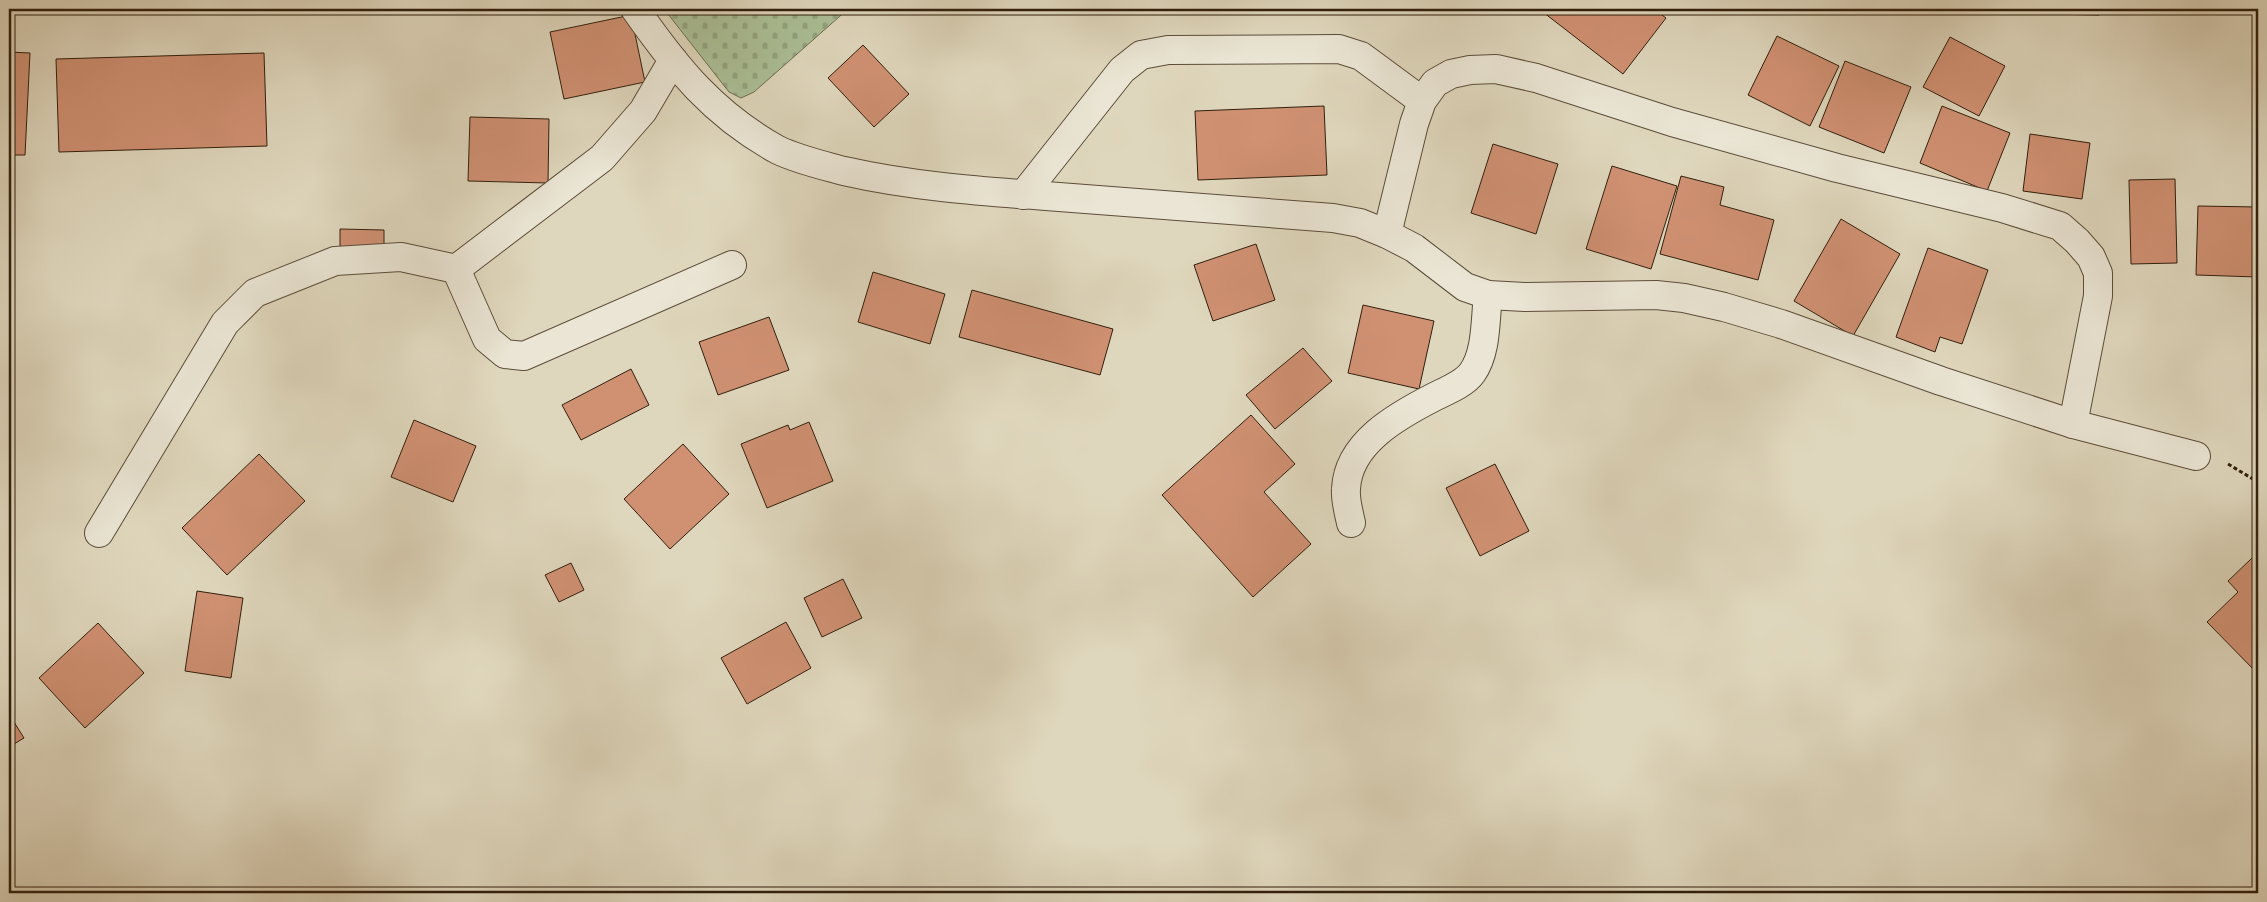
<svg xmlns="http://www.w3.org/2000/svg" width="2267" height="902" font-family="Alegreya,serif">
<defs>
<pattern id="cemetery-stones" width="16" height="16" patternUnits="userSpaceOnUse" patternTransform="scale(1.25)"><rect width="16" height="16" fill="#abbf96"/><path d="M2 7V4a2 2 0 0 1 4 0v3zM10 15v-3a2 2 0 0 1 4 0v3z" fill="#93a480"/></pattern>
</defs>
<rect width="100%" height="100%" fill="#dfd7bd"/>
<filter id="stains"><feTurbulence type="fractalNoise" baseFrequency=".004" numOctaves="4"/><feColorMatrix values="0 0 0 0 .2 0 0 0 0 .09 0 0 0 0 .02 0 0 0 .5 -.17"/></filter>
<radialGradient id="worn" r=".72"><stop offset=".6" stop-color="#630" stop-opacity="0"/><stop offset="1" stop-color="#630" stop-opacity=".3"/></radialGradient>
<path fill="url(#cemetery-stones)" stroke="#6e6f52" d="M664,9H848L754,92L741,98L729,92Z"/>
<g fill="#d09173" stroke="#301f0d">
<path d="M1539,9H1654L1666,18L1623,74Z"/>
<path d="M1991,9H2099V15L1991,13Z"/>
<path d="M631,15L645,82L564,99L550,32Z"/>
<path d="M1777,36L1839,66L1810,126L1748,95Z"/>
<path d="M1950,37L2005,66L1979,116L1923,87Z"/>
<path d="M863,45L909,94L874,127L828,78Z"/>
<path d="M9,52L30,53L25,155H9Z"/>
<path d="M264,53L267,146L59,152L56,59Z"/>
<path d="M1845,61L1911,87L1884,153L1819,127Z"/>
<path d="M1324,106L1327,175L1198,180L1195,111Z"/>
<path d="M1942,106L2010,133L1987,191L1920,163Z"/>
<path d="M470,117L549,119L548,183L468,181Z"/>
<path d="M2030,134L2090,143L2082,199L2023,191Z"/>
<path d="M1493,144L1558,164L1536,234L1471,213Z"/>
<path d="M1612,166L1677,186L1651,269L1586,249Z"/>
<path d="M1681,176L1724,187L1720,205L1774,220L1758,280L1660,254Z"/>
<path d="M2175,179L2177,263L2131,264L2129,180Z"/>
<path d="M2198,206L2258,207V277L2196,275Z"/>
<path d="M1841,219L1900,254L1853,336L1794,301Z"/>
<path d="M340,229L384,230V249L340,248Z"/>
<path d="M1256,244L1275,300L1213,321L1194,265Z"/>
<path d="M1928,248L1988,270L1962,344L1940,337L1935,352L1896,337Z"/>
<path d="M873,272L945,294L930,344L858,322Z"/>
<path d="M972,290L1113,329L1100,375L959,337Z"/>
<path d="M1363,305L1434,321L1419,389L1348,373Z"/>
<path d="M769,317L789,370L718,395L699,342Z"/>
<path d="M1303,348L1332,381L1275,429L1246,395Z"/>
<path d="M631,369L649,405L581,440L562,405Z"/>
<path d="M1251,415L1295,464L1264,492L1311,544L1253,597L1162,495Z"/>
<path d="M414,420L476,446L453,502L391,477Z"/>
<path d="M809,422L833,481L767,508L741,444L788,425L790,430Z"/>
<path d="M683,444L729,494L670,549L624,499Z"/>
<path d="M259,454L305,501L227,575L182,528Z"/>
<path d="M1495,464L1529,531L1480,556L1446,488Z"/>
<path d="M2252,558L2258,565V674L2207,622L2238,592L2228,581Z"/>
<path d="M571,563L584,590L559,602L545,575Z"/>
<path d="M843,579L862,618L822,637L804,598Z"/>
<path d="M197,591L243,598L231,678L185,671Z"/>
<path d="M786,622L811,668L747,704L721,658Z"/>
<path d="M98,623L144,673L85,728L39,678Z"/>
<path d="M9,714L24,738L9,747Z"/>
</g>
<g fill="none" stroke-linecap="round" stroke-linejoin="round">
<g stroke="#5c4d39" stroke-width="30">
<g id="minor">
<path d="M635,9C677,69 713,114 778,150C799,160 822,165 844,171C910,186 978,191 1046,196C1141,204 1237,211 1333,218L1360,223L1387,234L1414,248L1465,287L1488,295L1525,297L1656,295L1684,298L1724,307L1781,324L1941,381L2073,424L2196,456"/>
<path d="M1023,195L1122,70L1141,55L1168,50L1339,49L1361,56L1422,101"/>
<path d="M1387,234L1414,124L1422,101L1435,83L1451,74L1470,70L1496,69L1536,78L1672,122L1837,168L2002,208L2060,226L2077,241L2091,257L2098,273V296L2073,424"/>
<path d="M456,269L487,339L505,354L524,356L732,265"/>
<path d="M1351,523C1349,513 1345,500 1346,489C1348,443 1397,416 1434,397C1446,391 1464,384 1472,373C1487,352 1485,320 1488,295"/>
<path d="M99,533L225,323L255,293L335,261L401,257L456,269L602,158L643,111L673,60"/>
</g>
</g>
<path stroke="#301f0d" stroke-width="3" stroke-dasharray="4 2.5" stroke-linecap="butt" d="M2228,464L2258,482"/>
<use href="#minor" stroke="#eae5d4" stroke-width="28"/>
</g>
<rect width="2267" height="902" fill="none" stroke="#dfd7bd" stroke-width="30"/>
<rect x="10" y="10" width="2247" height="882" fill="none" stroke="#301f0d" stroke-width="2.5"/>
<rect x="15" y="15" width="2237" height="872" fill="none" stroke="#301f0d"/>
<rect width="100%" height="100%" filter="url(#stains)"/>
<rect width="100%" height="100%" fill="url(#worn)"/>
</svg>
